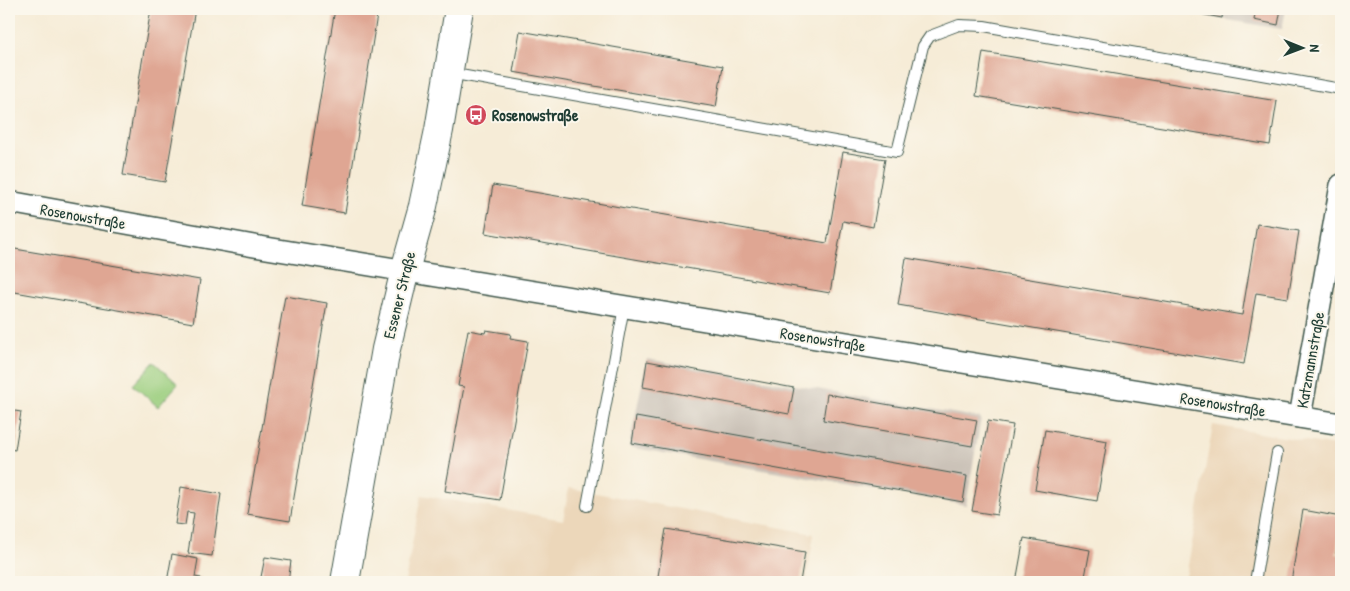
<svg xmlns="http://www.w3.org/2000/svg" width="1350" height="591" font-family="'Patrick Hand',sans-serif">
<rect width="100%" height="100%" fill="#fbf7ec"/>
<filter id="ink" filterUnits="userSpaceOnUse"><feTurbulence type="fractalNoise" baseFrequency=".02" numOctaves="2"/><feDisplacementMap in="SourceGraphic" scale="10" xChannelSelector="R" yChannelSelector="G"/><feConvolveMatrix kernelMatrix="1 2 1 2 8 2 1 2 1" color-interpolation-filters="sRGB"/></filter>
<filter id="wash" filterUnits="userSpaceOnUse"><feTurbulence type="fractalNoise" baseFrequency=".0096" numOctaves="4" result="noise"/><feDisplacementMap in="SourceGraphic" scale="20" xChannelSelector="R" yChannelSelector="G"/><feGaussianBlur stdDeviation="1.12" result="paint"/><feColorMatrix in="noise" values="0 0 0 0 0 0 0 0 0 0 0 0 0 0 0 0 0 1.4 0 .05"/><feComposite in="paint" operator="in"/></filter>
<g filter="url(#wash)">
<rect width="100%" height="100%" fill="#f6ecd7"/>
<g fill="#ecd7ba">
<path d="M1213,425L1341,447V582H1185Z"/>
<path d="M569,488L814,534L806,582H405L421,495L563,520Z"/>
</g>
<g fill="#cbc2b8">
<path d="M1162,9H1286L1282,29Z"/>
<path d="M647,359L981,418L966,505L629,447Z"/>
</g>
<path fill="#9acd7d" stroke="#5c8558" d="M154,362L178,384L158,407L133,385Z"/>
<g id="blocks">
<g fill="#dfa693">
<path d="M151,9H195L165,182L123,175Z"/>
<path d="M335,9H378L345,213L302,206Z"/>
<path d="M1173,9H1223L1222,18Z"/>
<path d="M1256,9H1281L1278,25L1254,20Z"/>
<path d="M520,31L723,66L716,107L513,72Z"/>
<path d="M983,52L1277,101L1270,145L976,96Z"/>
<path d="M843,152L885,159L873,227L843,221L830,293L485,233L493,185L827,243Z"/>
<path d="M1257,224L1299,231L1288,298L1256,293L1244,364L898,305L906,258L1242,315Z"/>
<path d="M9,248L200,280L193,323L9,291Z"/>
<path d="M285,296L327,303L290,521L247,514Z"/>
<path d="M468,330L485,333L486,330L511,334L510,338L528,341L500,500L445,491L464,387L458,386Z"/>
<path d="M647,361L794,388L789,414L643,387Z"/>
<path d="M827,394L977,420L972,446L823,420Z"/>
<path d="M9,410L21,412L15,450L9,449Z"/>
<path d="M636,417L967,476L963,502L632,443Z"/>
<path d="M988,421L1013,425L997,515L972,511Z"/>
<path d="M1045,430L1107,441L1097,501L1035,490Z"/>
<path d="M181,487L221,494L212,556L188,553L194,513L187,512L185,525L175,524Z"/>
<path d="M1303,510L1341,517L1336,554L1341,555V582H1291Z"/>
<path d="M666,529L805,552L800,582H657Z"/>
<path d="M1024,538L1090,550L1084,582H1016Z"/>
<path d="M172,554L198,559L195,577L201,578L200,582H167Z"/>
<path d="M265,557L291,561L288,582H260Z"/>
</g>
</g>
</g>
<g filter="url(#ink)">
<use href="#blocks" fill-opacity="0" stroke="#3f574c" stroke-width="1"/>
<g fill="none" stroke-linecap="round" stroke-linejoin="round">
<g stroke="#3f574c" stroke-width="12">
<g id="service">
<path d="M449,73L897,152L923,46L930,36L959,25L984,26L1341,89"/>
<path d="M587,506L624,307"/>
<path d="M1255,582L1277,453"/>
</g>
</g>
<g stroke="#3f574c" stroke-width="24">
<g id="minor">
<path d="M9,202L254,246L1341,424"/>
<path d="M1300,417L1341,185"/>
</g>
</g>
<g stroke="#3f574c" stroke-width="30">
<path id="secondary" d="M345,582L386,349L405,270L423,206L439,130L459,9"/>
</g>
<use href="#service" stroke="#fff" stroke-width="10"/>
<use href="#minor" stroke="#fff" stroke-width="21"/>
<use href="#secondary" stroke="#fff" stroke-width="28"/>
</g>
</g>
<defs>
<g id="bus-disc" transform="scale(1.125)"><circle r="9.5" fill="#d1495b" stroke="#fbf7ec"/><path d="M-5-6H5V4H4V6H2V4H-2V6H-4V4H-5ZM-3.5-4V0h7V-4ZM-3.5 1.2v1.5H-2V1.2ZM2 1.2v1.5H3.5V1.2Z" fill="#fff"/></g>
</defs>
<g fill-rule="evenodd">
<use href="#bus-disc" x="476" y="115"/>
</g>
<g text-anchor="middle" stroke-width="4" stroke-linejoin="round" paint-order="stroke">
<g font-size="16" font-weight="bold" fill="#1f3d34" stroke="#fbf7ec" text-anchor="start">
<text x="492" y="121">Rosenowstraße</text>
</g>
<g font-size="16" fill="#1f3d34" stroke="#fbf7ec">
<text transform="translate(83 216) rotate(10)" y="6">Rosenowstraße</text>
<text transform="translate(399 295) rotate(-76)" y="6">Essener Straße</text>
<text transform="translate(823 339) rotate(9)" y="6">Rosenowstraße</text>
<text transform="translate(1310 360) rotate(-80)" y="6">Katzmannstraße</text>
<text transform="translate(1223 404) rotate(9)" y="6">Rosenowstraße</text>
</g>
</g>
<rect width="1350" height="591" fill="none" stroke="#fbf7ec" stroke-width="30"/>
<g transform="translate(1302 48) rotate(91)" stroke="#fbf7ec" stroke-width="4" paint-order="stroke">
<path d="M0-4L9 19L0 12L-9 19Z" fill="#1f3d34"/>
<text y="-8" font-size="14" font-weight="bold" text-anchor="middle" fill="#1f3d34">N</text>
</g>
</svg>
